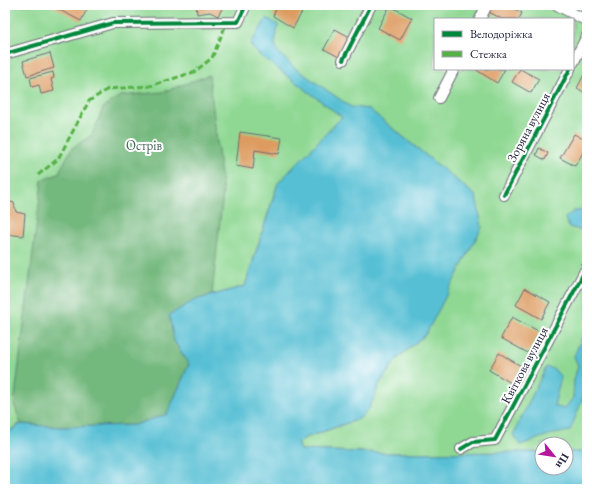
<svg xmlns="http://www.w3.org/2000/svg" width="592" height="494" font-family="'EB Garamond',serif">
<rect width="100%" height="100%" fill="#fff"/>
<filter id="ink" filterUnits="userSpaceOnUse"><feTurbulence type="fractalNoise" baseFrequency=".025" numOctaves="2"/><feDisplacementMap in="SourceGraphic" scale="8" xChannelSelector="R" yChannelSelector="G"/><feConvolveMatrix kernelMatrix="1 2 1 2 8 2 1 2 1" color-interpolation-filters="sRGB"/></filter>
<filter id="wash" filterUnits="userSpaceOnUse"><feTurbulence type="fractalNoise" baseFrequency=".012" numOctaves="4" result="noise"/><feDisplacementMap in="SourceGraphic" scale="16" xChannelSelector="R" yChannelSelector="G"/><feGaussianBlur stdDeviation="0.9" result="paint"/><feColorMatrix in="noise" values="0 0 0 0 0 0 0 0 0 0 0 0 0 0 0 0 0 1.4 0 .05"/><feComposite in="paint" operator="in"/></filter>
<g filter="url(#wash)">
<rect width="100%" height="100%" fill="#f4eeda"/>
<path fill="#8fd893" stroke="#587d67" fill-rule="evenodd" d="M5,5H587V452H566V444H542V452L388,453L300,450L297,443L305,438L359,419L369,409L380,383L398,358L426,334L278,183L245,286L195,300L5,434ZM435,19H573V69H435Z"/>
<path fill="#73b87d" stroke="#4a6d5c" d="M209,75L223,193L212,295L195,300L174,341L189,364L167,414L134,425L61,427L21,424L14,404L42,180L58,174L72,148L92,135L103,108L120,96L163,92Z"/>
<g fill="#57bfd4" stroke="#3c7088">
<path d="M267,18L278,25L275,44L278,52L295,68L351,107L369,109L476,196L482,227L426,334L398,358L380,383L369,409L359,419L305,438L297,443L300,450L388,453L542,452V468H566V452H587V489H5V434L21,424L61,427L134,425L167,414L189,364L174,341L169,315L195,300L245,286L278,183L342,117L258,54L250,44Z"/>
<path d="M587,210V232L569,227L565,218L574,211Z"/>
<path d="M587,333V387L570,431L549,435L520,445L513,435L546,367L554,369L561,377L554,406L564,409L573,398L574,379L578,366L574,356L582,338Z"/>
</g>
<g id="blocks">
<g fill="#dd9b60">
<path d="M50,5H89L81,21Z"/>
<path d="M196,5H224L218,16L210,12L197,14Z"/>
<path d="M268,5H306L293,28L273,16L276,9Z"/>
<path d="M493,5H507L522,13L519,19H502L489,12Z"/>
<path d="M390,6L412,18L400,40L378,28Z"/>
<path d="M335,29L350,37L339,57L324,49Z"/>
<path d="M50,53L54,68L27,76L23,61Z"/>
<path d="M475,69H505L497,83Z"/>
<path d="M520,69L539,79L531,93L512,82Z"/>
<path d="M53,72L54,78L51,79L54,91L41,94L39,85L32,87L30,78Z"/>
<path d="M584,75L587,77V94L577,88Z"/>
<path d="M240,132L282,138L279,154L255,150L253,169L236,166Z"/>
<path d="M574,134L587,141V146L575,166L560,158Z"/>
<path d="M539,148L548,153L545,160L536,155Z"/>
<path d="M5,200L14,203L16,212L25,214L23,236L5,234Z"/>
<path d="M525,288L550,302L541,319L516,305Z"/>
<path d="M512,317L540,332L528,353L501,338Z"/>
<path d="M499,353L521,366L511,383L489,370Z"/>
</g>
</g>
</g>
<g filter="url(#ink)">
<use href="#blocks" fill-opacity="0" stroke="#6c6973" stroke-width="1"/>
<g fill="none" stroke-linecap="round" stroke-linejoin="round">
<g stroke="#6c6973" stroke-width="12">
<g id="street">
<path d="M557,5L587,21"/>
<path d="M480,19L487,5"/>
<path d="M5,54L113,23L238,22L246,5"/>
<path d="M343,60L371,5"/>
<path d="M573,63L587,36"/>
<path d="M439,98L454,69"/>
<path d="M504,195L570,69"/>
<path d="M461,449L473,442L495,440L587,267"/>
</g>
</g>
<use href="#street" stroke="#fff" stroke-width="10"/>
<path stroke="#55b146" stroke-width="3" stroke-dasharray="6 3" stroke-linecap="butt" d="M38,175L58,159L89,101L108,89L150,86L194,72L212,58L227,22"/>
<g stroke="#fff" stroke-width="6">
<g id="cycleway">
<path d="M5,54L113,23L238,22L246,5"/>
<path d="M343,60L371,5"/>
<path d="M504,195L570,69"/>
<path d="M461,449L473,442L495,440L587,267"/>
</g>
</g>
<use href="#cycleway" stroke="#00873e" stroke-width="4"/>
</g>
</g>
<g text-anchor="middle" stroke-width="4" stroke-linejoin="round" paint-order="stroke">
<g font-size="13" fill="#22223b" stroke="#fff">
<text transform="translate(528 127) rotate(-62)" y="5">Зоряна вулиця</text>
<text transform="translate(524 365) rotate(-62)" y="5">Квіткова вулиця</text>
</g>
<g font-size="13" fill="#48625a" stroke="#fff">
<text x="144" y="150">Острів</text>
</g>
</g>
<rect width="592" height="494" fill="none" stroke="#fff" stroke-width="20"/>
<rect x="434" y="18" width="140" height="52" fill="#ffffff" stroke="#a7a7b1"/>
<rect x="442" y="31" width="20" height="6" fill="#00873e" stroke="#a7a7b1"/>
<text x="470" y="38" font-size="12" fill="#22223b">Велодоріжка</text>
<rect x="442" y="51" width="20" height="6" fill="#55b146" stroke="#a7a7b1"/>
<text x="470" y="58" font-size="12" fill="#22223b">Стежка</text>
<g transform="translate(554 456) rotate(120)"><circle r="19" fill="#ffffff" stroke="#a7a7b1"/>
<path d="M0-3L7 15L0 10L-7 15Z" fill="#b5179e"/>
<text y="-6" font-size="11" font-weight="bold" text-anchor="middle" fill="#22223b">Пн</text>
</g>
</svg>
